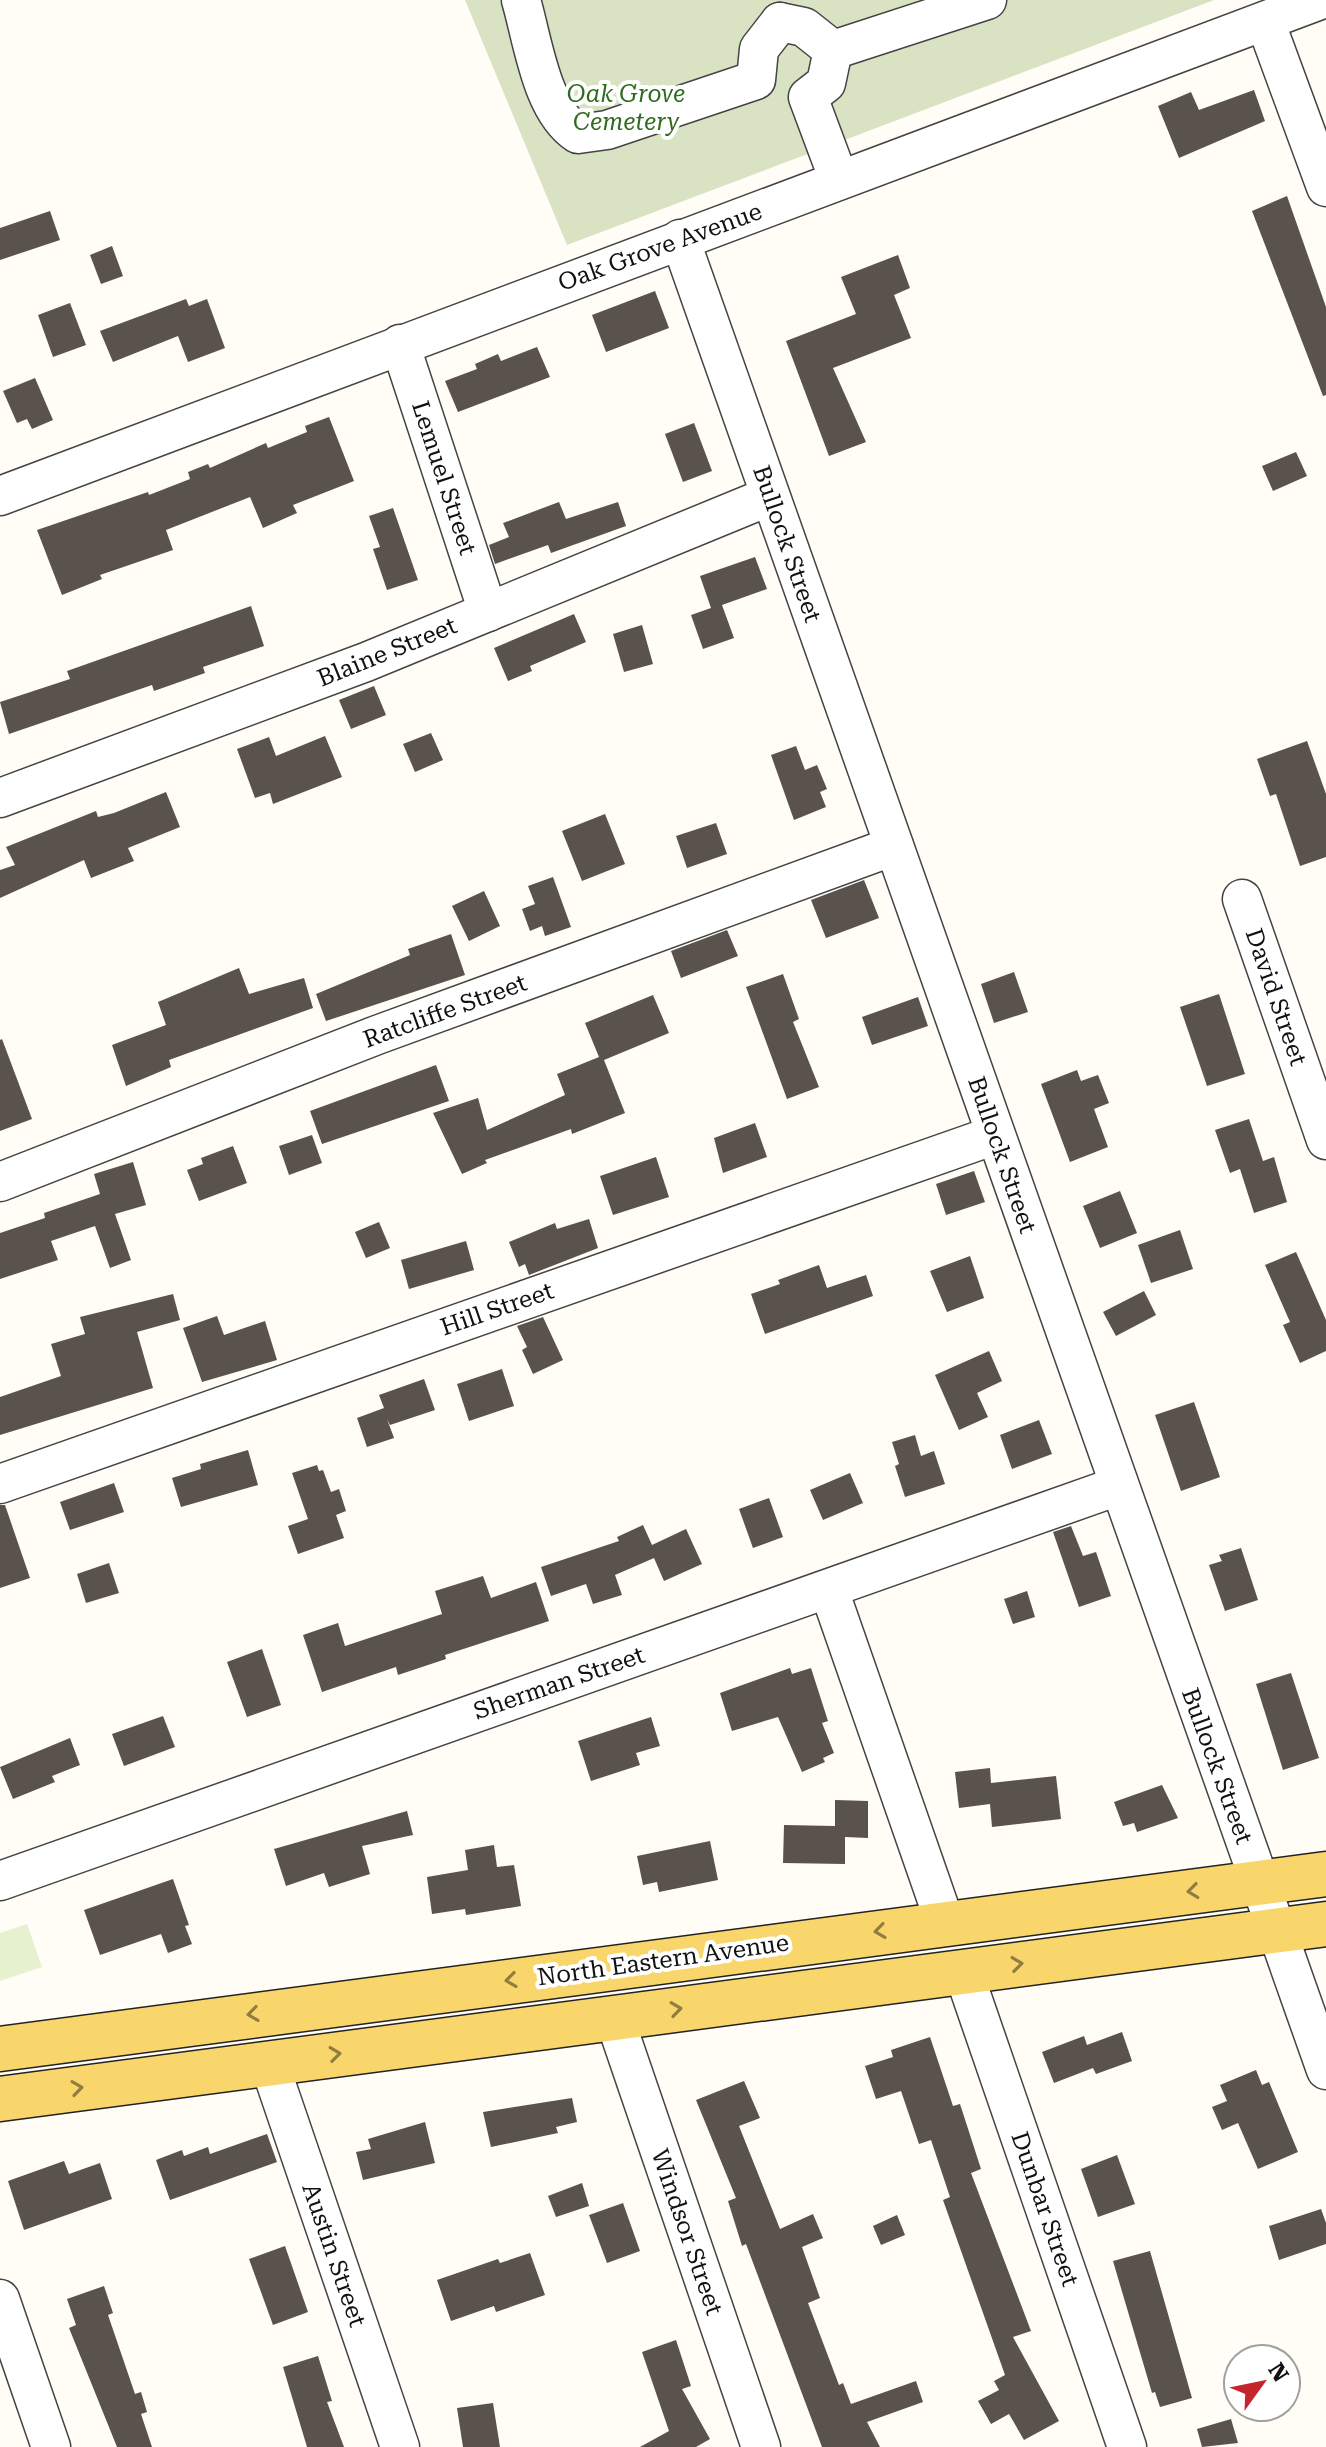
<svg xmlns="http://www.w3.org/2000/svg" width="1326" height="2447" font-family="'Roboto Serif',serif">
<rect width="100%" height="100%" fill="#fffdf5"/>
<path fill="#d9e3c4" d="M465,0H1214L567,245Z"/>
<path fill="#e6f2cf" d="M27,1924L42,1967L0,1981V1933Z"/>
<g fill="#5a524d">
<path d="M1254,90L1265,121L1179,158L1158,106L1191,92L1199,110Z"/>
<path d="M1287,196L1326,307V395L1323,396L1252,211Z"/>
<path d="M50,211L60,240L0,260V228Z"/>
<path d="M112,246L123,276L101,284L90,255Z"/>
<path d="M898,255L910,288L894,295L911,338L833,368L866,442L829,456L786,341L856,314L841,277Z"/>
<path d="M655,291L669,328L606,352L592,315Z"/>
<path d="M186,299L189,306L207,299L225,348L188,362L178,336L113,362L100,331Z"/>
<path d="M70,303L86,345L53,357L38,315Z"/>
<path d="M537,347L550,377L458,412L445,381L477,369L475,364L498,354L501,361Z"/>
<path d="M35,378L53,420L32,429L27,419L17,423L3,391Z"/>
<path d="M329,417L354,481L293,505L297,513L263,528L250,497L166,530L173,550L100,575L102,579L62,595L37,530L148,492L149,495L190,479L188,472L208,464L210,468L266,443L268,448L307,432L305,426Z"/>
<path d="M694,423L712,471L683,482L665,434Z"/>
<path d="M1296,452L1307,476L1273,491L1262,466Z"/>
<path d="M559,502L566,519L618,502L626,526L551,553L548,545L495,564L489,545L509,537L503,523Z"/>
<path d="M393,508L418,580L387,590L373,549L380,547L369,516Z"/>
<path d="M755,557L767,589L722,605L734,638L703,649L691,615L711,608L700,576Z"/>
<path d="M251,606L264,646L203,667L205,673L154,691L152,685L9,734L0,702L70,679L67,671Z"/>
<path d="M574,614L586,642L530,666L532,671L508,681L494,648Z"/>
<path d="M642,625L653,664L624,672L613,634Z"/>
<path d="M374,686L386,715L351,729L339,700Z"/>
<path d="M431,733L443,760L415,772L403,744Z"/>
<path d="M325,736L342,777L273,804L270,793L255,798L237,749L269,737L276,756Z"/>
<path d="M1307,741L1326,794V857L1300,866L1276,794L1270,796L1257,759Z"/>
<path d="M796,746L805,770L817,765L827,789L820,792L826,807L794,820L771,755Z"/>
<path d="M166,792L180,827L128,848L134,861L91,878L84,860L0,898V870L15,865L6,847L96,811L98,817L114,813Z"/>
<path d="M605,814L625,864L582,881L562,831Z"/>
<path d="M716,823L727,854L687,868L676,836Z"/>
<path d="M553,877L571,927L545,936L542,926L530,931L522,909L535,904L528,886Z"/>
<path d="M864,880L879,918L826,938L811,900Z"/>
<path d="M484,891L500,926L469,941L452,906Z"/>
<path d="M727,930L738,956L681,978L671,951Z"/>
<path d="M451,934L465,975L326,1021L316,994L410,955L408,949Z"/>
<path d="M239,968L249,994L304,978L313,1008L169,1060L171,1067L126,1086L112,1045L166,1025L158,1002Z"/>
<path d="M1014,972L1028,1012L994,1023L981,984Z"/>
<path d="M783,974L799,1019L793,1022L819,1087L787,1099L746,987Z"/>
<path d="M1219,994L1245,1074L1207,1086L1180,1007Z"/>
<path d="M653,995L669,1033L604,1060L625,1113L572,1134L571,1129L485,1160L487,1163L462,1174L433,1113L478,1098L487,1130L565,1095L557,1074L599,1057L585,1023Z"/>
<path d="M918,997L928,1026L872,1045L862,1017Z"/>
<path d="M2,1039L32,1119L0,1131V1040Z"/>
<path d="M436,1065L449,1101L322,1144L310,1111Z"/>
<path d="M1077,1070L1081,1081L1098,1075L1109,1103L1094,1109L1108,1147L1070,1162L1041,1084Z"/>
<path d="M1249,1119L1263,1161L1274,1157L1287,1202L1254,1213L1240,1169L1230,1173L1215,1130Z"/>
<path d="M755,1123L767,1157L723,1173L714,1138Z"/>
<path d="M312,1135L322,1163L289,1175L279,1146Z"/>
<path d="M233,1146L247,1183L199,1201L187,1170L203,1164L201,1158Z"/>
<path d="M656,1157L669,1197L613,1215L600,1176Z"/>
<path d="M133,1162L146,1205L115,1214L131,1260L110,1268L95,1226L51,1241L58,1260L0,1279V1233L45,1218L44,1213L100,1194L94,1174Z"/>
<path d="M974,1171L985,1202L946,1215L936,1184Z"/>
<path d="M1120,1191L1137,1233L1100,1248L1083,1206Z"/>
<path d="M589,1219L598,1248L529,1275L525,1264L519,1267L509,1242L555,1223L557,1229Z"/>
<path d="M379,1222L390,1248L366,1258L355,1232Z"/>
<path d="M1180,1230L1193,1269L1151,1283L1138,1245Z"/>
<path d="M466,1241L474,1270L409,1289L401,1260Z"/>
<path d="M1296,1252L1326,1320V1351L1300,1363L1283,1325L1290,1322L1265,1265Z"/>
<path d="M970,1256L984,1298L947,1312L930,1271Z"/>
<path d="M819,1265L827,1288L866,1275L873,1296L765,1334L751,1294L780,1284L778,1280Z"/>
<path d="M1144,1291L1156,1315L1116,1336L1103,1312Z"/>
<path d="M173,1294L180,1320L137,1332L153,1388L0,1435V1397L61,1376L51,1344L85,1334L80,1317Z"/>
<path d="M217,1316L224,1335L265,1321L277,1360L202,1382L183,1328Z"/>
<path d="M543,1317L563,1360L533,1374L522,1350L527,1347L517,1326Z"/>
<path d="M989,1351L1002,1381L977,1393L988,1417L959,1430L935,1375Z"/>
<path d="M502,1369L514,1406L469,1421L457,1384Z"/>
<path d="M424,1379L435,1410L390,1425L387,1419L394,1438L367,1447L357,1418L384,1408L379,1395Z"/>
<path d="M1194,1402L1220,1477L1181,1491L1155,1415Z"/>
<path d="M1039,1420L1052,1454L1012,1469L1000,1435Z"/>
<path d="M915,1435L921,1456L934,1451L945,1484L905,1497L895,1466L899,1464L892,1442Z"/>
<path d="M248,1450L258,1485L181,1507L172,1478L201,1469L200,1464Z"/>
<path d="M317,1465L319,1471L323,1470L331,1492L339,1489L346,1511L336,1515L344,1538L298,1554L288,1526L308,1519L292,1473Z"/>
<path d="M850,1473L863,1503L823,1520L810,1490Z"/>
<path d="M114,1483L124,1512L70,1530L60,1502Z"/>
<path d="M769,1498L783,1537L753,1548L739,1509Z"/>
<path d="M0,1505H5L30,1578L0,1588Z"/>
<path d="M643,1525L652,1545L686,1529L702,1564L664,1581L654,1558L615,1575L622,1595L593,1604L586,1584L551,1596L541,1567L619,1541L617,1537Z"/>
<path d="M1071,1526L1083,1556L1096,1552L1111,1596L1079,1607L1053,1532Z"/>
<path d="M1241,1548L1258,1600L1225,1611L1209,1565L1222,1561L1219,1555Z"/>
<path d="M109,1563L119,1593L86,1603L77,1574Z"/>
<path d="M483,1576L491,1598L536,1582L549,1621L445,1655L446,1659L398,1675L396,1667L322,1692L303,1635L338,1623L345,1646L442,1614L435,1591Z"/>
<path d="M1027,1591L1035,1617L1013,1624L1004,1599Z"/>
<path d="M262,1649L281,1705L247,1717L227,1662Z"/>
<path d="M790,1668L792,1674L811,1668L828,1721L822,1723L834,1753L823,1758L825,1762L802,1772L778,1717L732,1731L720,1693Z"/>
<path d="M1291,1673L1319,1758L1283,1770L1256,1684Z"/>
<path d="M163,1716L175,1747L124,1766L112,1734Z"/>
<path d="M651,1717L660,1746L636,1753L640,1765L591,1781L578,1741Z"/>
<path d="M70,1738L80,1765L52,1776L55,1782L13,1799L0,1767Z"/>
<path d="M990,1768L991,1783L1056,1776L1061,1819L992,1827L990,1804L959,1808L955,1772Z"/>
<path d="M1162,1785L1178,1818L1137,1832L1134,1823L1123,1826L1114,1802Z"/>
<path d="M835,1800L868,1801V1838L845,1837V1864L783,1863L784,1825L835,1826Z"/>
<path d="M407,1811L413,1835L362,1846L370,1874L329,1887L324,1873L286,1886L274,1849Z"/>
<path d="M710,1841L718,1880L659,1892L657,1882L643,1885L637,1856Z"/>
<path d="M494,1845L497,1867L514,1865L521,1906L466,1915L465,1909L432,1914L427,1877L468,1870L465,1850Z"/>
<path d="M173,1879L189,1925L185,1926L192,1944L168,1953L161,1934L100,1955L84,1910Z"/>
<path d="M1122,2032L1132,2061L1096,2074L1093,2068L1054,2083L1042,2052L1084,2036L1087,2045Z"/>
<path d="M930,2037L953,2106L960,2104L981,2169L971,2173L1031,2331L1013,2337L1059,2421L1024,2440L1009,2414L991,2424L978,2401L999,2390L994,2381L1005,2375L943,2200L950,2197L931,2140L919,2144L901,2091L876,2099L865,2066L893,2057L891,2050Z"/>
<path d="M1256,2070L1262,2085L1269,2082L1298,2152L1258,2169L1238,2123L1222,2130L1212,2107L1227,2101L1220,2085Z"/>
<path d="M744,2081L760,2118L739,2126L780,2229L813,2214L823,2238L802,2247L820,2298L808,2303L839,2385L843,2383L851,2404L916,2381L923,2402L867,2422L880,2447H822L746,2244L742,2246L728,2201L736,2198L696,2100Z"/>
<path d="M572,2098L577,2122L556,2127L558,2133L491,2147L483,2112Z"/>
<path d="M425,2122L435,2163L363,2180L356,2152L371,2149L368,2139Z"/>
<path d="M267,2134L277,2162L170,2200L156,2160L182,2150L184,2156L208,2147L210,2154Z"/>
<path d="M1117,2155L1135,2204L1098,2217L1081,2169Z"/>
<path d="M64,2161L69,2174L100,2163L112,2199L24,2230L8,2181Z"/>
<path d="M582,2183L589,2206L556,2217L548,2196Z"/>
<path d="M623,2203L640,2251L607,2263L589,2215Z"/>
<path d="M1321,2209L1326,2223V2244L1279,2260L1269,2226Z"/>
<path d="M897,2215L905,2235L881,2245L873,2226Z"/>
<path d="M285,2246L308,2312L273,2325L249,2259Z"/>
<path d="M1150,2251L1192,2398L1160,2407L1155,2392L1152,2393L1113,2261Z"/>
<path d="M530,2253L545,2295L496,2312L494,2306L451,2321L437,2280L498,2259L500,2263Z"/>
<path d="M104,2286L113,2313L108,2315L135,2394L141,2392L147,2412L141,2414L152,2447H117L69,2328L76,2325L67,2299Z"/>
<path d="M676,2340L691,2386L682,2389L710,2439L696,2447H640L669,2431L642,2352Z"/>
<path d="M318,2356L332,2401L327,2402L344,2447H307L283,2367Z"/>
<path d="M493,2403L500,2447H463L457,2408Z"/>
<path d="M1231,2419L1238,2443L1202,2447L1197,2429Z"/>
</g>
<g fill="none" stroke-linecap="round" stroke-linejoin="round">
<g stroke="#444" stroke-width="41">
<g id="minor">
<path d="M521,0C533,41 541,110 578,134L607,130L756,80L759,49L780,22"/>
<path d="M1265,21L1326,187"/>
<path d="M780,22L804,27L833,50L987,0"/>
<path d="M833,50L826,83L808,97L839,180"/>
<path d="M680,239L1326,2070"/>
<path d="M400,344L488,612"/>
<path d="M0,496L1320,0"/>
<path d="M0,798L366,662L770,496"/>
<path d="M1242,899L1326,1140"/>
<path d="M0,1182L377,1035L894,846"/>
<path d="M0,1484L995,1135"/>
<path d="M829,1590L945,1923"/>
<path d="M0,1881L1118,1486"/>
<path d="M963,1971L1127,2447"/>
<path d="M614,2017L761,2447"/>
<path d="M269,2063L400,2447"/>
<path d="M0,2299L51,2447"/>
</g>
</g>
<g stroke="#222" stroke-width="47">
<g id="major">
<path d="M0,2049L1326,1874"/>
<path d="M0,2099L1326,1924"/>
</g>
</g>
<use href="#minor" stroke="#fff" stroke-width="38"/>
<use href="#major" stroke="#f9d66b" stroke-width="44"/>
</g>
<defs><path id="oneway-chevron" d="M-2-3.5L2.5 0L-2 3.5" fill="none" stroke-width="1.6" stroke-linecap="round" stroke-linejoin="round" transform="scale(2)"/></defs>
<g stroke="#917d42">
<use href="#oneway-chevron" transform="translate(1193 1891) rotate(173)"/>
<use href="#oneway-chevron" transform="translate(880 1931) rotate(172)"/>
<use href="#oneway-chevron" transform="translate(1017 1964) rotate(-7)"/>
<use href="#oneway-chevron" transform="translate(511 1980) rotate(172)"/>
<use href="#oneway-chevron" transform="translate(676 2009) rotate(-8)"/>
<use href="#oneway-chevron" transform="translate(253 2014) rotate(172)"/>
<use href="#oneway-chevron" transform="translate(335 2054) rotate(-7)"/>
<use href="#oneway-chevron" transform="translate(77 2088) rotate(-8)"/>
</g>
<g text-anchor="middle" stroke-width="8" stroke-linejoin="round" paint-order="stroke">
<g font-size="24" font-style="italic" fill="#2f6b1f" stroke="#fff">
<text x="626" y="102">Oak Grove<tspan x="626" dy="28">Cemetery</tspan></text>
</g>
<g font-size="24" fill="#111" stroke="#fff">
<text transform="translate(660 247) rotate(-20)" y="8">Oak Grove Avenue</text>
<text transform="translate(444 478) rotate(72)" y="8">Lemuel Street</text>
<text transform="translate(787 544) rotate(71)" y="8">Bullock Street</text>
<text transform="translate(387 652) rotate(-22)" y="8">Blaine Street</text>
<text transform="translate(1276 997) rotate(71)" y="8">David Street</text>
<text transform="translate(445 1011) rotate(-20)" y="8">Ratcliffe Street</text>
<text transform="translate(1002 1155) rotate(71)" y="8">Bullock Street</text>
<text transform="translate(497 1309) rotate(-19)" y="8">Hill Street</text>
<text transform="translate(559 1683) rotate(-19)" y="8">Sherman Street</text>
<text transform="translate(1217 1766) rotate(70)" y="8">Bullock Street</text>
<text transform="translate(663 1960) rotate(-8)" y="8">North Eastern Avenue</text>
<text transform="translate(1045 2209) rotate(71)" y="8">Dunbar Street</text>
<text transform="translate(687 2232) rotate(71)" y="8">Windsor Street</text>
<text transform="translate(334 2255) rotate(71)" y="8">Austin Street</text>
</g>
</g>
<g transform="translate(1262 2383) rotate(57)"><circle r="38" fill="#ffffff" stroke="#a0a0a0" stroke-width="2"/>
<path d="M0-6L14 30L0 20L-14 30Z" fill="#c4262e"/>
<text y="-12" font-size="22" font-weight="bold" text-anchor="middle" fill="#111111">N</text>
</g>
</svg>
